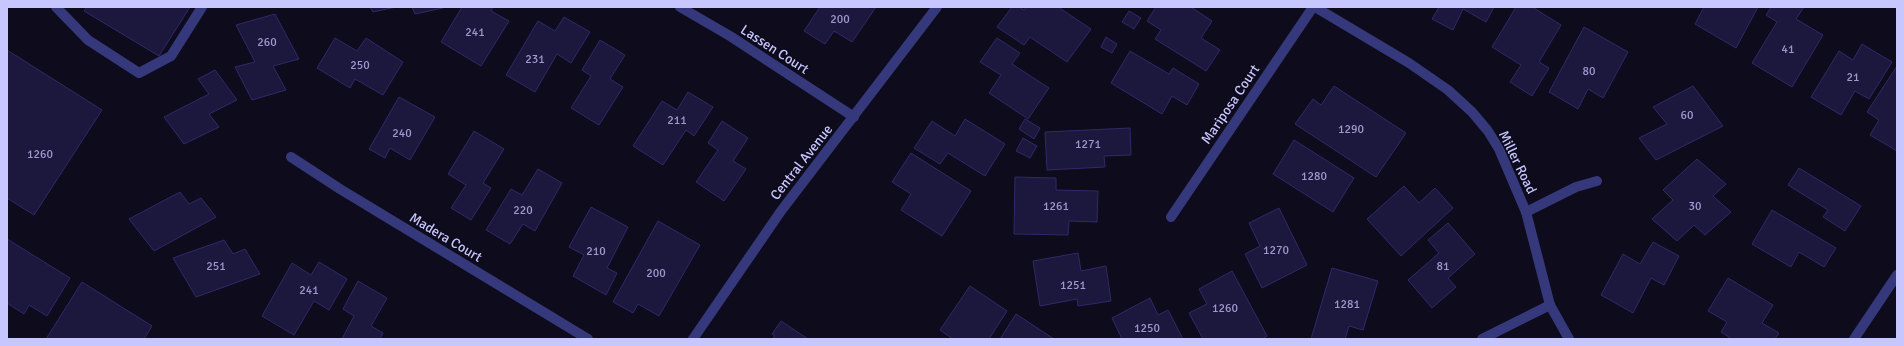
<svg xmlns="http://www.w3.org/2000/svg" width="1904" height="346" font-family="Signika,sans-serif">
<rect width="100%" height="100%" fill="#0d0b1c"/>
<g fill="#1c173d" stroke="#30296a">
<path d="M87,7H190L159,56L84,11Z"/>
<path d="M370,7H396L373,12Z"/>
<path d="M412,7H443V8L415,14Z"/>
<path d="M462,7H493L491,11L509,21L481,66L441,42Z"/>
<path d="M820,7H876L852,42L834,31L825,44L804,31Z"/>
<path d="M1012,7H1020L1024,10L1027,7H1058L1091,29L1067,62L1030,37L1024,45L997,27Z"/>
<path d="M1156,7H1191L1212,21L1201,38L1220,50L1206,71L1155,39L1161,30L1147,21Z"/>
<path d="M1439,7H1494L1486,22L1463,9L1453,30L1432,19Z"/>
<path d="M1516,7H1532L1561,25L1539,62L1549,68L1532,96L1510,82L1521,65L1492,47Z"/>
<path d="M1704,7H1758L1736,48L1695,24Z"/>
<path d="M1771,7H1804L1796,19L1823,35L1792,87L1752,63L1777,22L1766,15Z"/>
<path d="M1129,11L1141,18L1134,29L1122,22Z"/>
<path d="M275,14L299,59L273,66L286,90L252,100L235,67L255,62L236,25Z"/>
<path d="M564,17L590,32L571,63L557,54L535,92L506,75L538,21L555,31Z"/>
<path d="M1584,27L1628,52L1603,98L1588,89L1578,109L1549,92Z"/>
<path d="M1106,37L1117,44L1112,53L1101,47Z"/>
<path d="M335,38L357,51L366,38L403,62L383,95L355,79L350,88L317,68Z"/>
<path d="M997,38L1020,53L1012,64L1049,88L1028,119L989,93L1001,75L980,62Z"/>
<path d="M600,40L625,55L610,79L623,87L599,125L571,108L591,76L582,70Z"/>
<path d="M1862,44L1892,62L1869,99L1855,91L1841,115L1811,97L1839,51L1853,60Z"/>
<path d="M7,50L102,110L34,215L7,198Z"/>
<path d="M1130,51L1169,74L1173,68L1199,84L1187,105L1172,96L1162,114L1111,83Z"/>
<path d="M1897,66V151L1870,135L1879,120L1867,112Z"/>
<path d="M215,70L237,100L209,114L219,127L184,144L164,117L209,94L198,79Z"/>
<path d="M1334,86L1406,133L1376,177L1295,124L1313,99L1321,105Z"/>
<path d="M1693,86L1723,126L1656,160L1639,138L1667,124L1653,107Z"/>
<path d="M688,92L713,107L694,136L686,130L663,165L633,146L662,101L677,110Z"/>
<path d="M399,97L435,117L410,160L390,148L385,158L369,149Z"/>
<path d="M965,119L1005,144L985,176L948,153L940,164L914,148L932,121L955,136Z"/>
<path d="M1025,119L1040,128L1034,139L1019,129Z"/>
<path d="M722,121L748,138L733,161L746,169L724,201L696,182L718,150L708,143Z"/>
<path d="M1130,128L1131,155L1104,156L1105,167L1047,170L1045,132Z"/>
<path d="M474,131L504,149L483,183L491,188L471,220L451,208L466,185L448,174Z"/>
<path d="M1023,138L1037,146L1030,158L1016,151Z"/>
<path d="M1294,140L1354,178L1333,212L1273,174Z"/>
<path d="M911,153L971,191L942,236L901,210L911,194L892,182Z"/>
<path d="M1697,159L1726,184L1713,196L1731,212L1705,235L1694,225L1677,241L1652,219L1673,200L1663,190Z"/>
<path d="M1799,168L1861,206L1845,231L1823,217L1828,210L1788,185Z"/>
<path d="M538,169L562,183L535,231L523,224L510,244L486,230L511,189L522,195Z"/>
<path d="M1015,177L1056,178V190L1098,191L1097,222L1069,221L1068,235L1014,234Z"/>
<path d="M1404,186L1419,203L1435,188L1453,208L1401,256L1367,219Z"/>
<path d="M180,192L189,204L201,198L216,217L154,251L129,219Z"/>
<path d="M591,207L628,227L607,268L617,273L606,295L573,276L584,255L569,247Z"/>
<path d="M1279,208L1307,265L1262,288L1245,254L1260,246L1249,223Z"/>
<path d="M1772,210L1836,248L1824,267L1799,252L1791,267L1752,244Z"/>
<path d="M658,221L700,245L659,316L638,304L633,313L613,302Z"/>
<path d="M1448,223L1475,254L1448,278L1456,287L1432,308L1408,280L1439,253L1428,240Z"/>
<path d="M7,239L70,278L47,316L29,305L24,314L7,303Z"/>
<path d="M224,240L233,254L245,249L260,274L196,297L173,258Z"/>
<path d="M1653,242L1679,256L1664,285L1651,278L1633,313L1601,295L1623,254L1640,264Z"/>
<path d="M1078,253L1081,271L1106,266L1111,301L1078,306L1077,299L1040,306L1033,261Z"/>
<path d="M319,262L347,279L329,310L314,301L294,335L262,316L292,263L311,275Z"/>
<path d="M1332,268L1378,281L1363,330L1349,326L1345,339H1311Z"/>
<path d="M1232,271L1267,336L1262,339H1203L1189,313L1207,304L1199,289Z"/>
<path d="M1728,278L1773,305L1762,323L1779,333L1775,339H1732L1721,332L1727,322L1708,311Z"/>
<path d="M358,281L387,298L371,326L383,333L380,339H342L354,316L343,309Z"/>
<path d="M82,282L152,326L144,339H46Z"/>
<path d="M970,286L1007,311L989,339H953L940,330Z"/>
<path d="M1150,298L1158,315L1168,310L1183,339H1122L1112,318Z"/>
<path d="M1016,314L1054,339H1000Z"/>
<path d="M781,321L808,339H772L775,336L772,334Z"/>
</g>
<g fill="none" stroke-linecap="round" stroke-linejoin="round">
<path stroke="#35397c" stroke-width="10" d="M56,7L88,40L139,73L171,56L202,7"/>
<g stroke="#35397c" stroke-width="10">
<path d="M680,7L730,36L854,117"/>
<path d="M1315,7L1409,63L1448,90L1472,112L1488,131L1499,149L1526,212L1550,305L1569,339"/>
<path d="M291,157L340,189L588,339"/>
<path d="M1526,212L1576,187L1597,181"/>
<path d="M1171,217L1313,7"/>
<path d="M1482,339L1550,305"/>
</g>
<g stroke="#35397c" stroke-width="10">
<path d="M693,339L781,211L937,7"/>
<path d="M1854,339L1897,275"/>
</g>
</g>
<g text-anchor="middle" stroke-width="3" stroke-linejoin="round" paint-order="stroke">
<g font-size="12" fill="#9d9ace">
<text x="840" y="23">200</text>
<text x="475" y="36">241</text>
<text x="267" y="46">260</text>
<text x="1788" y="53">41</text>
<text x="535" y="63">231</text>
<text x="360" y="69">250</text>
<text x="1589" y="75">80</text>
<text x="1853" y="81">21</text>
<text x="1687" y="119">60</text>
<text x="677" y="124">211</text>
<text x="1351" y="133">1290</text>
<text x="402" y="137">240</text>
<text x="1088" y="148">1271</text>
<text x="40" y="158">1260</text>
<text x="1314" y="180">1280</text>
<text x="1056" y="210">1261</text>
<text x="1695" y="210">30</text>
<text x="523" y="214">220</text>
<text x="1276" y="254">1270</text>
<text x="596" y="255">210</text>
<text x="216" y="270">251</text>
<text x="1443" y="270">81</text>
<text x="656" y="277">200</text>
<text x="1073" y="289">1251</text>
<text x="309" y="294">241</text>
<text x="1347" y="308">1281</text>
<text x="1225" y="312">1260</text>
<text x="1147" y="332">1250</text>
</g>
<g font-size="14" fill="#c8c6ff" stroke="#0d0b1c">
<text transform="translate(775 49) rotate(33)" y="5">Lassen Court</text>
<text transform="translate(1230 104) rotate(-56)" y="5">Mariposa Court</text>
<text transform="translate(801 162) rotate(-52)" y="5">Central Avenue</text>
<text transform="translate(1518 162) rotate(64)" y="5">Miller Road</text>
<text transform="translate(446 237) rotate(31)" y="5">Madera Court</text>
</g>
</g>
<rect width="1904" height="346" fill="none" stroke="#c8c6ff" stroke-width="16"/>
</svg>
